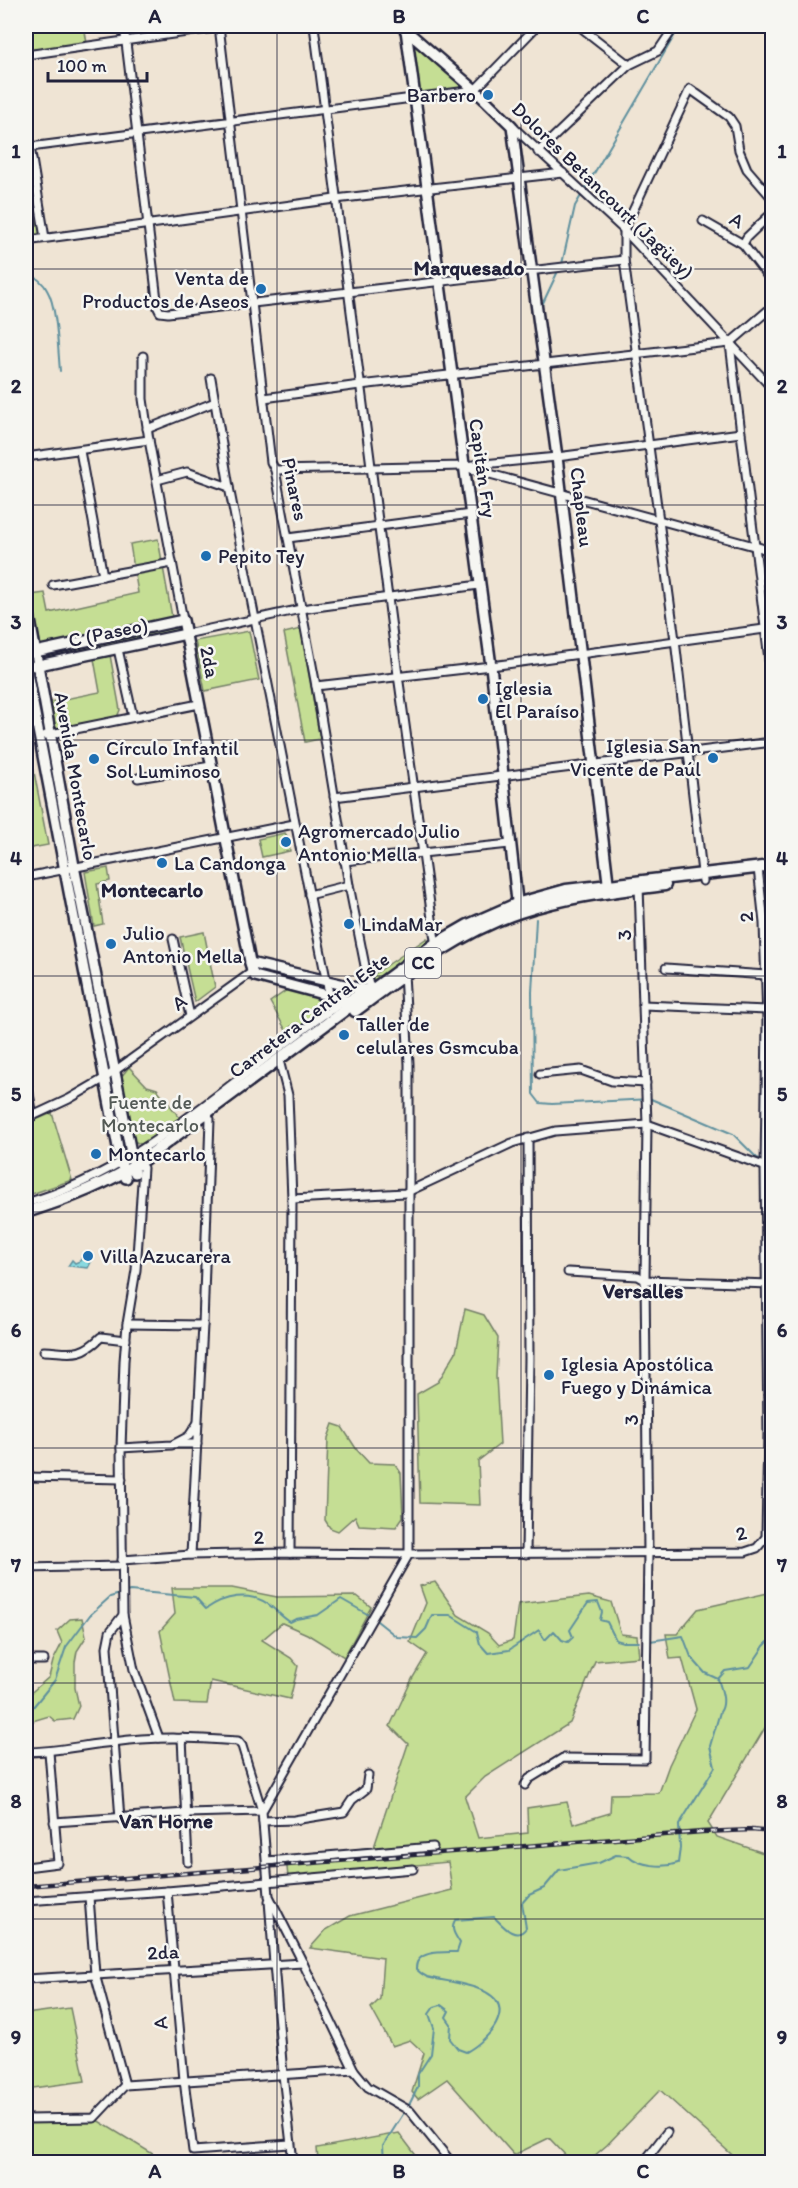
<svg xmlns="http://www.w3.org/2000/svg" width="798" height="2188" font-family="Itim,sans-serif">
<rect width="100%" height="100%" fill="#efe4d4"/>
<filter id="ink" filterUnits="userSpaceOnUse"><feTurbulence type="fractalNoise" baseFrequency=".0167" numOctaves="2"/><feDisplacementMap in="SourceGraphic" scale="12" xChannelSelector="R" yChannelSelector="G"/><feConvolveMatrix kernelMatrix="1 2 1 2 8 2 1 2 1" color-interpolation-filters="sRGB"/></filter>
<g filter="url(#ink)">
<g fill="#c5de94" stroke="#748068" stroke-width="1.5">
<path d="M26,26H84L87,43L29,50Z"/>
<path d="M411,39L465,87L419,93Z"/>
<path d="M26,155H27L43,233L26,235Z"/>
<path d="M158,539L172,617L41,647L31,595L45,593L49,613L138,593L130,544Z"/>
<path d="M174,627L178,629L175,632L49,659L48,656L51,653Z"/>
<path d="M301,629L320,739L305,742L284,633Z"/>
<path d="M249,631L259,680L205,691L195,641Z"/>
<path d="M110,655L120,710L117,717L56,728L50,702L100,692L94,659Z"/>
<path d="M35,678L45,730L43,731L33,681Z"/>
<path d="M26,730L48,845L26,849Z"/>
<path d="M44,742H47L70,866L66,867Z"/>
<path d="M285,833L287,836L290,851L262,857L258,839Z"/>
<path d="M108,868L110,881L97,884L103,924L94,926L85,872Z"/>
<path d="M69,877H72L110,1068L107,1070Z"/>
<path d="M204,932L215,987L195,1002L180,937Z"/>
<path d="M427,938L428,944L374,983L373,975Z"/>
<path d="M262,970L318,983V985L315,987L262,974Z"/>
<path d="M287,990L314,997L323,1005L322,1009L300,1026L297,1023L290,1027L292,1031L288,1034L270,1002Z"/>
<path d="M129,1067L147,1086L157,1089L180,1118L142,1145L134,1141L121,1077Z"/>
<path d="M112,1078L127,1154L124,1156L109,1081Z"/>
<path d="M52,1113L72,1180L26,1196V1124Z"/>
<path d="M465,1309L484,1315L498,1338L496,1377L500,1444L478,1461L480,1505L420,1503L417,1394L438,1382L456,1352Z"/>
<path d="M333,1424L342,1427L357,1450L369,1463L395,1464L401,1473L403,1517L396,1527L359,1525L355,1516L338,1531L330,1528L325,1520L328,1438Z"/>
<path d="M435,1582L458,1615L488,1633L499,1645L513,1640L518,1604L589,1596L611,1602L621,1634L637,1636L639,1657L595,1661L570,1723L485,1777L465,1797L478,1838L528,1833L527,1808L567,1802L573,1824L610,1813L611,1794L659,1793L669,1765L696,1709L682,1658L670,1659L666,1634H677L698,1609L772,1592V1716L708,1823L717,1837L772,1856V2162H740L660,2090L607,2145L587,2162H572L549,2138L514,2155L447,2079L418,2099L412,2092L424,2053L410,2040L392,2046L371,2008L380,1999L383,1958L310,1948L326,1930L350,1916L452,1890L448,1862L288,1877L286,1858L374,1847L408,1744L390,1726L412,1679L427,1654L410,1642L426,1603L420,1586Z"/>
<path d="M172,1588H232L277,1597L357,1596L371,1607L344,1657L307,1634L282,1623L262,1640L291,1658L298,1666L290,1699L211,1681L207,1704L175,1703L160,1631L175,1614Z"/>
<path d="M82,1618L86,1637L77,1651L75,1662V1688L79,1706L73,1719L55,1721L49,1716L26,1723V1697L49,1677L53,1661L62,1643L57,1631L70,1619Z"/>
<path d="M70,2008L85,2081L26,2089V2014Z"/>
<path d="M26,2101L30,2121L97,2120L166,2162H26Z"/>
<path d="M399,2133L421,2162H318L317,2148Z"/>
</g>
<path fill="#88d9e0" stroke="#5f909e" stroke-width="1.5" d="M84,1253L92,1260L88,1268L68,1266L72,1260L75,1263L80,1261Z"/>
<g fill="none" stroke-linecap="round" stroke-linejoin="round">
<g stroke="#5f909e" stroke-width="2">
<path d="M562,264L575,206L680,26"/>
<path d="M26,271C33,275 43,281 47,290C57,306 58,350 60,371"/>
<path d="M542,305L559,269"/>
<path d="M536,919L532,992L533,1094L540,1103L552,1104L651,1099L733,1134L757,1158L772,1163"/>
<path d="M377,1621L397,1637L417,1638L426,1629L432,1615H450L477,1632L480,1644L488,1653L509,1650L539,1630L545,1640L554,1631L562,1640L568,1642L573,1637L570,1630L588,1603L598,1602L602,1612L600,1620L607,1622L616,1640L623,1642H639"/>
<path d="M650,1641L683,1636L691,1657L705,1673L718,1679"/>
<path d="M718,1679L725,1671L750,1667L764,1646L772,1638"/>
<path d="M26,1712L33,1707L55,1680L66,1647L90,1615L110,1597L130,1591L195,1597L206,1609C224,1596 249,1591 268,1604C276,1610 282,1617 290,1622L296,1619L318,1615L341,1599L369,1615"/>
<path d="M408,2107L418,2087V2074L431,2054L434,2028L429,2014L434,2007L441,2005L449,2011L446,2017L451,2024L450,2039L458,2049L466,2052C476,2047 491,2034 496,2024C516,1985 448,1983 427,1977C423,1975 419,1972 416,1969C415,1950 443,1952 457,1952L460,1943C455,1935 450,1929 455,1920L494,1917C503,1926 516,1942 526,1928L522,1903L529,1895L544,1888L559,1870L599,1863L616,1855L629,1856C639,1866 664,1868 678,1863L680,1848L679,1825L715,1767L710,1746L720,1712C727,1702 721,1689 718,1679"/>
<path d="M384,2162L383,2146L405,2111"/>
</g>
<g stroke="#22223b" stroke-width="11">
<g id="street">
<path d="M124,26L158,308L160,312L168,313L624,260"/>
<path d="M219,26L271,462L275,470L316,686L349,885L370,991"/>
<path d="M314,26L398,675L436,947"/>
<path d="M579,26L629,65"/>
<path d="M26,55L229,26"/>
<path d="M512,126L624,230L772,388"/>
<path d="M26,133L30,147L45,238"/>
<path d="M30,147L475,90L537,26"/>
<path d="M538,152L629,65L658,51L675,26"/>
<path d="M703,221L743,244L772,282"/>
<path d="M26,241L335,199L563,173"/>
<path d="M743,244L747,237L772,213"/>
<path d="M730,343L772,307"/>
<path d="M730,344L772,684"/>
<path d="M143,356V399L149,440L183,620"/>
<path d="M211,378L229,487L332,1009"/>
<path d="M264,398L360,385L730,343"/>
<path d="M147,429L215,402"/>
<path d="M80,451L103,576"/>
<path d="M26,457L149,440"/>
<path d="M468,468L772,551"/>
<path d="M275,470L463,466L557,457L741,433"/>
<path d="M157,480L187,472L229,487"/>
<path d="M288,538L471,514"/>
<path d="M53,585L172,563"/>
<path d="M186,634L301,609L479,585"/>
<path d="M118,649L133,717"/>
<path d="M316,686L491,666L772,628"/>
<path d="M46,735L199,704"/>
<path d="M138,778L211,766"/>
<path d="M334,797L772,742"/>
<path d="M344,861L510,844"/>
<path d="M26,877L294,824"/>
<path d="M703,881L675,640L624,260V230L690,89L729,117L735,126L739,150L747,169L772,198"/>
<path d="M309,895L349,885"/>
<path d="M173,939L190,1016"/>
<path d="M666,968L766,975"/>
<path d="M643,1005L767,1010"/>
<path d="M279,1060L288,1095L292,1199L290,1553"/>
<path d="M540,1074L581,1070L612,1081L646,1083"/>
<path d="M26,1077L33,1116"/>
<path d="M26,1119L69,1099L105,1078L252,972"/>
<path d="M292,1199L405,1193L512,1143L555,1131L647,1124L772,1169"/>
<path d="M26,1203C122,1176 196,1111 274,1052C303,1031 331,1006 364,991"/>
<path d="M568,1272L638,1276L645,1280L772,1284"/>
<path d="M127,1324L203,1325"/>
<path d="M44,1351C71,1352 80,1358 101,1337L126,1340"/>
<path d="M176,1444H197"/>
<path d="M121,1448L172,1445L189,1436L197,1424"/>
<path d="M26,1477L122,1479"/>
<path d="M526,1554L529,1359L528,1138"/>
<path d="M191,1555L203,1325L210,1119L207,1114"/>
<path d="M122,1560L191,1555L290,1553L409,1554L745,1552L757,1548L766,1537L768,1433L765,1167L767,1020L764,923L758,868"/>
<path d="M26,1568L122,1566"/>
<path d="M123,1615L134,1670L159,1738"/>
<path d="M26,1660H44"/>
<path d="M182,1738L188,1862"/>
<path d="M26,1752C55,1752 84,1745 113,1742C155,1736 196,1738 238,1741L242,1746L262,1811L269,1896L303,1963L354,2070L368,2087L410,2111L451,2162"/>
<path d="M525,1785L529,1779L563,1758L645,1759L648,1553L645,1280L647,1124L639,886"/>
<path d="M262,1811L409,1554V1064L404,973"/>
<path d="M120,1819L107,1647L110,1632L123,1615L121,1448L124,1361L127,1324L136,1270L143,1168"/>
<path d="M263,1821L294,1820L344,1812L352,1800L366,1789L368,1775"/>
<path d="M54,1822L186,1813L262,1811"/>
<path d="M267,1861L433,1847"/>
<path d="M26,1867L58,1863L49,1752"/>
<path d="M167,1891L184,2080L193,2151L290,2144"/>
<path d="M89,1897L95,1974L125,2085"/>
<path d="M26,1901L167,1891L413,1869"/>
<path d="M269,1901L283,2075L293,2162"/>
<path d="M26,1979L303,1963"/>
<path d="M125,2085L354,2070"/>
<path d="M26,2119L94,2118L125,2085"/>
<path d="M644,2162L667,2132"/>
</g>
</g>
<g stroke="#22223b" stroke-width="14">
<g id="secondary">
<path d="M401,26L475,90L512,126L557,457L609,890"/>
<path d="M406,30L491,666L518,910"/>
<path d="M26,598L74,866L135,1173"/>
<path d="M26,654L183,620L252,972L255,976L360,1004"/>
<path d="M34,666L186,634"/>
<path d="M26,667L121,1163L126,1178"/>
<path d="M250,963L370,991L375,994"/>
</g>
</g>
<g stroke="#22223b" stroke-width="15">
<g id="primary">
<path d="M355,1011C406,973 459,932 520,912C567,896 616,891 665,885"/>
<path d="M26,1212C65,1200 104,1185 139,1163L403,967L435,944L468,925L516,904L566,890L772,866"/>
</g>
</g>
<use href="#street" stroke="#f6f6f2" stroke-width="7"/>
<use href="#secondary" stroke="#f6f6f2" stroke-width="9"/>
<use href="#primary" stroke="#f6f6f2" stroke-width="10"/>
<g stroke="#22223b" stroke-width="4.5">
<path id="rail" d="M26,1886L702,1832L752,1830L772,1832"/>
</g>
<use href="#rail" stroke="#f6f6f2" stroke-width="2" stroke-dasharray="7" stroke-linecap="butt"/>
</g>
</g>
<path fill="none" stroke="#22223b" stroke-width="1.5" stroke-opacity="0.55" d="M277,26V2162M521,26V2162M26,269H772M26,505H772M26,740H772M26,976H772M26,1212H772M26,1448H772M26,1683H772M26,1919H772"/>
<g fill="#1f6fb2" stroke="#f6f6f2" stroke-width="2">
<circle cx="488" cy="95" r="6"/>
<circle cx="261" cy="289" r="6"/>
<circle cx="206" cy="556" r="6"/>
<circle cx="483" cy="699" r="6"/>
<circle cx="713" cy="758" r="6"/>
<circle cx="94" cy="759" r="6"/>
<circle cx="286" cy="842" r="6"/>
<circle cx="162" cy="863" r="6"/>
<circle cx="349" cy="924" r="6"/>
<circle cx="111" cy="944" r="6"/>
<circle cx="344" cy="1035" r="6"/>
<circle cx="96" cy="1154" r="6"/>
<circle cx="88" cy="1256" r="6"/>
<circle cx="549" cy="1375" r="6"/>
</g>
<g text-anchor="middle" stroke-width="5" stroke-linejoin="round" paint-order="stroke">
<rect fill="#f6f6f2" stroke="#626272" stroke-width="1.5" x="405" y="948" width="36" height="30" rx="4.5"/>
<g font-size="18" font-weight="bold" fill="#22223b">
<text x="423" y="969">CC</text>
</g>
<g font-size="20" fill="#22223b" stroke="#f6f6f2" text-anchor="start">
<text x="476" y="102" text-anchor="end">Barbero</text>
<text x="249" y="285" text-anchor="end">Venta de<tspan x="249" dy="23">Productos de Aseos</tspan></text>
<text x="218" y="563">Pepito Tey</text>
<text x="495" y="695">Iglesia<tspan x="495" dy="23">El Paraíso</tspan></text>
<text x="701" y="753" text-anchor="end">Iglesia San<tspan x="701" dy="23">Vicente de Paúl</tspan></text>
<text x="106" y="755">Círculo Infantil<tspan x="106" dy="23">Sol Luminoso</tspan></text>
<text x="298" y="838">Agromercado Julio<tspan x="298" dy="23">Antonio Mella</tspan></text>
<text x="174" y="870">La Candonga</text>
<text x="361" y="931">LindaMar</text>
<text x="123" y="940">Julio<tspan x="123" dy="23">Antonio Mella</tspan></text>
<text x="356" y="1031">Taller de<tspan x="356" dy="23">celulares Gsmcuba</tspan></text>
<text x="108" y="1161">Montecarlo</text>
<text x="100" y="1263">Villa Azucarera</text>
<text x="561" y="1371">Iglesia Apostólica<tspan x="561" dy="23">Fuego y Dinámica</tspan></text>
</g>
<g font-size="20" fill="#22223b" stroke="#f6f6f2">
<text transform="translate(603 190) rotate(44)" y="7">Dolores Betancourt (Jagüey)</text>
<text transform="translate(737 220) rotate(30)" y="7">A</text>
<text transform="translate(483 468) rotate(82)" y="7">Capitán Fry</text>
<text transform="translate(295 489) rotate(78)" y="7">Pinares</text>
<text transform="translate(582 507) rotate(83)" y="7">Chapleau</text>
<text transform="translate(108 632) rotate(-12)" y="7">C (Paseo)</text>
<text transform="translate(210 662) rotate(79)" y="7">2da</text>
<text transform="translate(76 776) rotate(80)" y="7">Avenida Montecarlo</text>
<text transform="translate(746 917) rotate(-95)" y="7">2</text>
<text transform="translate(624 935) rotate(-92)" y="7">3</text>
<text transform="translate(179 1002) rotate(-36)" y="7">A</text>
<text transform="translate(309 1015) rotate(-37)" y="7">Carretera Central Este</text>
<text transform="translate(631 1420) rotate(-91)" y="7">3</text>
<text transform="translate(741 1533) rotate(-13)" y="7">2</text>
<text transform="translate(259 1537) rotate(-1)" y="7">2</text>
<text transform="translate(163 1952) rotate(-3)" y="7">2da</text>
<text transform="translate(160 2023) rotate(-96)" y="7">A</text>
</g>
<g font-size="20" fill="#535a56" stroke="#f6f6f2">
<text x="150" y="1109">Fuente de<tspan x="150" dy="23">Montecarlo</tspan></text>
</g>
<g font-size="21" font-weight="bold" fill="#22223b" stroke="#f6f6f2">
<text x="469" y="275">Marquesado</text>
<text x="152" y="897">Montecarlo</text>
<text x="643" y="1298">Versalles</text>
<text x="166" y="1828">Van Horne</text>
</g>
</g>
<rect width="798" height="2188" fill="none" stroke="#f6f6f2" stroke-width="66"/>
<path d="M48 72v9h99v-9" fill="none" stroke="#22223b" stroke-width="3"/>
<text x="57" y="72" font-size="18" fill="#22223b" stroke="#f6f6f2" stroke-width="4.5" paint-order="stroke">100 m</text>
<rect x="33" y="33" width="732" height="2122" fill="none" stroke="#22223b" stroke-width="2"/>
<g font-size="20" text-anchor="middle" font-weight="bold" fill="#22223b">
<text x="155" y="23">A</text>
<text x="399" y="23">B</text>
<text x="643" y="23">C</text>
<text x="16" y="158">1</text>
<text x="782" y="158">1</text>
<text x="16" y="393">2</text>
<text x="782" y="393">2</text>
<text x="16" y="629">3</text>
<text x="782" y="629">3</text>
<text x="16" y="865">4</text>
<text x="782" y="865">4</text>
<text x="16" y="1101">5</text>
<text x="782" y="1101">5</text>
<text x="16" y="1337">6</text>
<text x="782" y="1337">6</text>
<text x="16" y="1572">7</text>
<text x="782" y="1572">7</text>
<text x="16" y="1808">8</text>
<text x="782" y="1808">8</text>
<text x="16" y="2044">9</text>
<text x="782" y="2044">9</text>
<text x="155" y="2178">A</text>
<text x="399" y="2178">B</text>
<text x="643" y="2178">C</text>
</g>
</svg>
